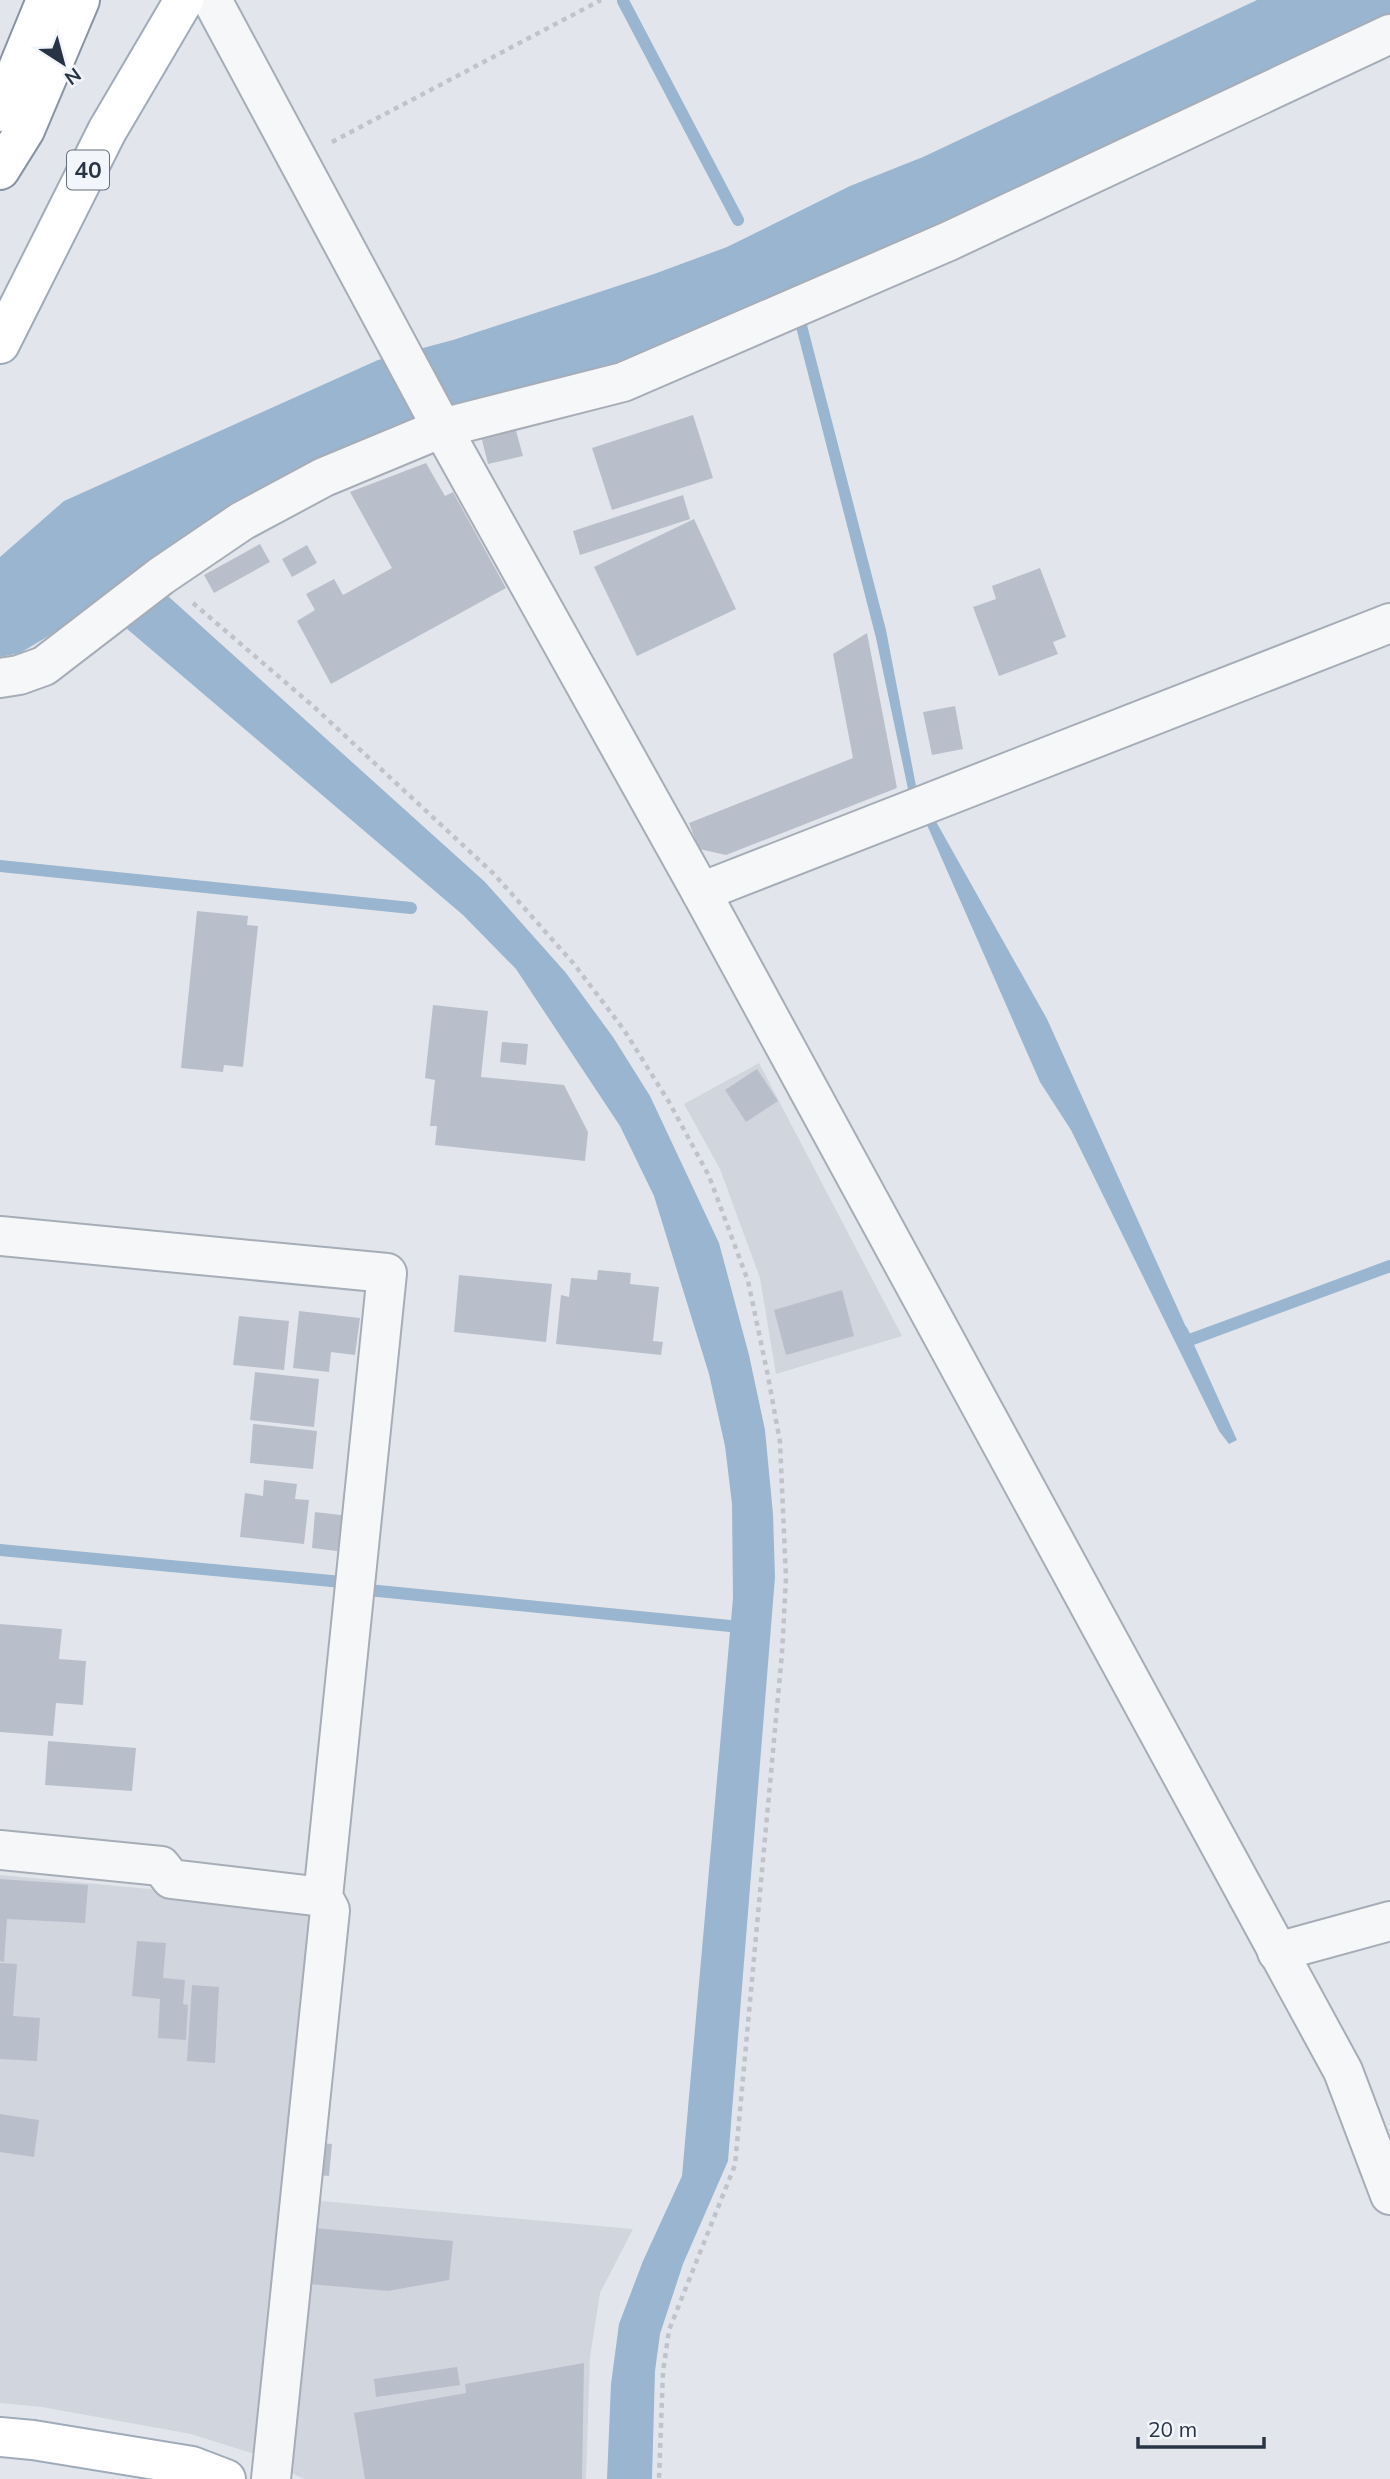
<svg xmlns="http://www.w3.org/2000/svg" width="1390" height="2479" font-family="Mulish,sans-serif">
<rect width="100%" height="100%" fill="#e2e6ec"/>
<g fill="#d0d5de">
<path d="M759,1063L902,1336L776,1374L760,1278L720,1169L684,1104Z"/>
<path d="M0,1875L309,1904L315,1912L261,2456L191,2434L42,2407L0,2403Z"/>
<path d="M310,2200L633,2229L600,2293L590,2357L586,2479H305L285,2470Z"/>
</g>
<g fill="#9ab5cf">
<path d="M1257,0H1390V17L1285,70L757,308L619,365L534,389L443,407L138,577L169,597L485,882L566,973L613,1037L650,1096L719,1243L749,1355L765,1430L773,1514L775,1577L728,2161L683,2264L660,2334L655,2371L652,2479H607L611,2384L619,2324L643,2261L682,2176L733,1598L732,1504L725,1446L709,1374L654,1196L620,1126L516,969L463,915L126,628L87,613L20,653L0,657V557L64,501L378,360L453,340L654,274L727,247L850,186L923,157Z"/>
<path d="M806,321L886,630L916,786L1047,1019L1237,1440L1229,1444L1219,1431L1071,1130L1040,1082L927,825L908,789L876,638L796,327Z"/>
</g>
<g fill="none" stroke-linecap="round" stroke-linejoin="round">
<g stroke="#9ab5cf" stroke-width="12">
<path d="M623,1L738,220"/>
<path d="M0,866L411,908"/>
<path d="M1182,1331L1187,1341L1390,1266"/>
<path d="M0,1550L342,1582"/>
<path d="M368,1590L730,1626"/>
</g>
</g>
<g fill="#b9bfca">
<path d="M693,415L713,478L612,510L592,448Z"/>
<path d="M515,427L523,456L488,464L481,436Z"/>
<path d="M426,463L445,496L453,492L506,588L331,684L297,621L315,610L306,594L334,579L343,595L392,568L350,492Z"/>
<path d="M683,495L690,519L580,555L573,531Z"/>
<path d="M694,519L736,609L637,656L594,567Z"/>
<path d="M260,544L270,562L214,593L204,575Z"/>
<path d="M307,545L317,563L292,577L282,559Z"/>
<path d="M1040,568L1066,637L1053,642L1058,654L999,676L973,607L996,599L992,586Z"/>
<path d="M867,633L897,788L726,855L699,849L689,823L853,758L833,654Z"/>
<path d="M955,706L963,749L932,755L923,712Z"/>
<path d="M197,911L248,916L247,925L258,926L243,1067L224,1065L223,1072L181,1068Z"/>
<path d="M433,1005L488,1011L481,1077L564,1085L588,1132L585,1161L435,1145L437,1126H430L435,1080L425,1078Z"/>
<path d="M502,1042L528,1044L526,1065L500,1062Z"/>
<path d="M757,1069L778,1101L746,1122L725,1090Z"/>
<path d="M598,1270L631,1273L630,1284L659,1287L653,1341L663,1342L661,1355L556,1344L561,1295L569,1297L571,1278L597,1280Z"/>
<path d="M459,1275L552,1284L546,1342L454,1332Z"/>
<path d="M842,1290L854,1336L786,1355L774,1310Z"/>
<path d="M299,1311L360,1318L355,1355L331,1352L329,1372L293,1368Z"/>
<path d="M239,1316L289,1321L284,1370L233,1365Z"/>
<path d="M255,1372L319,1379L314,1427L250,1420Z"/>
<path d="M253,1424L317,1431L313,1469L250,1463Z"/>
<path d="M264,1480L297,1484L295,1499L309,1500L304,1544L240,1537L245,1493L263,1496Z"/>
<path d="M315,1512L349,1516L345,1552L312,1548Z"/>
<path d="M0,1624L62,1629L59,1659L86,1661L83,1705L56,1703L53,1736L0,1732Z"/>
<path d="M48,1741L136,1748L132,1791L45,1785Z"/>
<path d="M0,1879L88,1885L85,1923L7,1919L4,1962L0,1961Z"/>
<path d="M137,1941L166,1943L163,1978L185,1980L183,2004L188,2005L186,2040L158,2038L160,1999L132,1996Z"/>
<path d="M0,1963L17,1964L13,2016L40,2018L37,2061L0,2059Z"/>
<path d="M192,1985L219,1987L215,2063L187,2061Z"/>
<path d="M0,2114L39,2120L34,2157L0,2152Z"/>
<path d="M321,2143L332,2144L329,2176L318,2175Z"/>
<path d="M315,2228L453,2241L449,2280L388,2291L310,2284Z"/>
<path d="M584,2363L582,2479H365L354,2413L466,2393L465,2384Z"/>
<path d="M457,2367L460,2385L376,2397L374,2379Z"/>
</g>
<g fill="none" stroke-linecap="round" stroke-linejoin="round">
<g stroke="#a6adb7" stroke-width="42">
<g id="minor">
<path d="M212,0L442,428L701,892L1343,2071L1390,2195"/>
<path d="M0,678L19,675L44,666L161,576L242,521L324,477L442,428L623,382L949,241L1390,34"/>
<path d="M701,892L1390,623"/>
<path d="M0,1236L387,1273L323,1897L330,1910L271,2479"/>
<path d="M0,1850L161,1866L171,1879L323,1897"/>
<path d="M1277,1952L1390,1921"/>
</g>
</g>
<g stroke="#a0abb9" stroke-width="42">
<g id="major">
<path d="M0,344L107,131L184,0"/>
<path d="M0,2437L33,2440L192,2466L226,2479"/>
</g>
</g>
<g stroke="#8894a4" stroke-width="42">
<g id="highway">
<path d="M0,112L46,0"/>
<path d="M0,170L25,130L80,0"/>
</g>
</g>
<g stroke="#c0c4ca" stroke-width="4.5" stroke-dasharray="5 5" stroke-linecap="butt">
<path d="M332,142L601,0"/>
<path d="M193,603L313,706L494,874L574,964L624,1030L669,1102L709,1176L748,1281L768,1376L780,1442L786,1578L782,1653L735,2165L669,2330L663,2372L659,2479"/>
</g>
<use href="#minor" stroke="#f5f7f9" stroke-width="38"/>
<use href="#major" stroke="#fff" stroke-width="38"/>
<use href="#highway" stroke="#fff" stroke-width="38"/>
</g>
<g text-anchor="middle" stroke-width="5" stroke-linejoin="round" paint-order="stroke">
<rect fill="#f2f5f9" stroke="#656e7c" stroke-width="2" x="67" y="150.5" width="42" height="39" rx="5"/>
<g font-size="23" font-weight="bold" fill="#283446">
<text x="88" y="178">40</text>
</g>
</g>
<g transform="translate(63 63) rotate(144)" stroke="#f2f5f9" stroke-width="5" paint-order="stroke">
<path d="M0-5L12 26L0 18L-12 26Z" fill="#283446"/>
<text y="-10" font-size="19" font-weight="bold" text-anchor="middle" fill="#283446">N</text>
</g>
<path d="M1138 2437v10h126v-10" fill="none" stroke="#283446" stroke-width="3.5"/>
<text x="1148" y="2437" font-size="21" fill="#283446" stroke="#f2f5f9" stroke-width="5" paint-order="stroke">20 m</text>
</svg>
